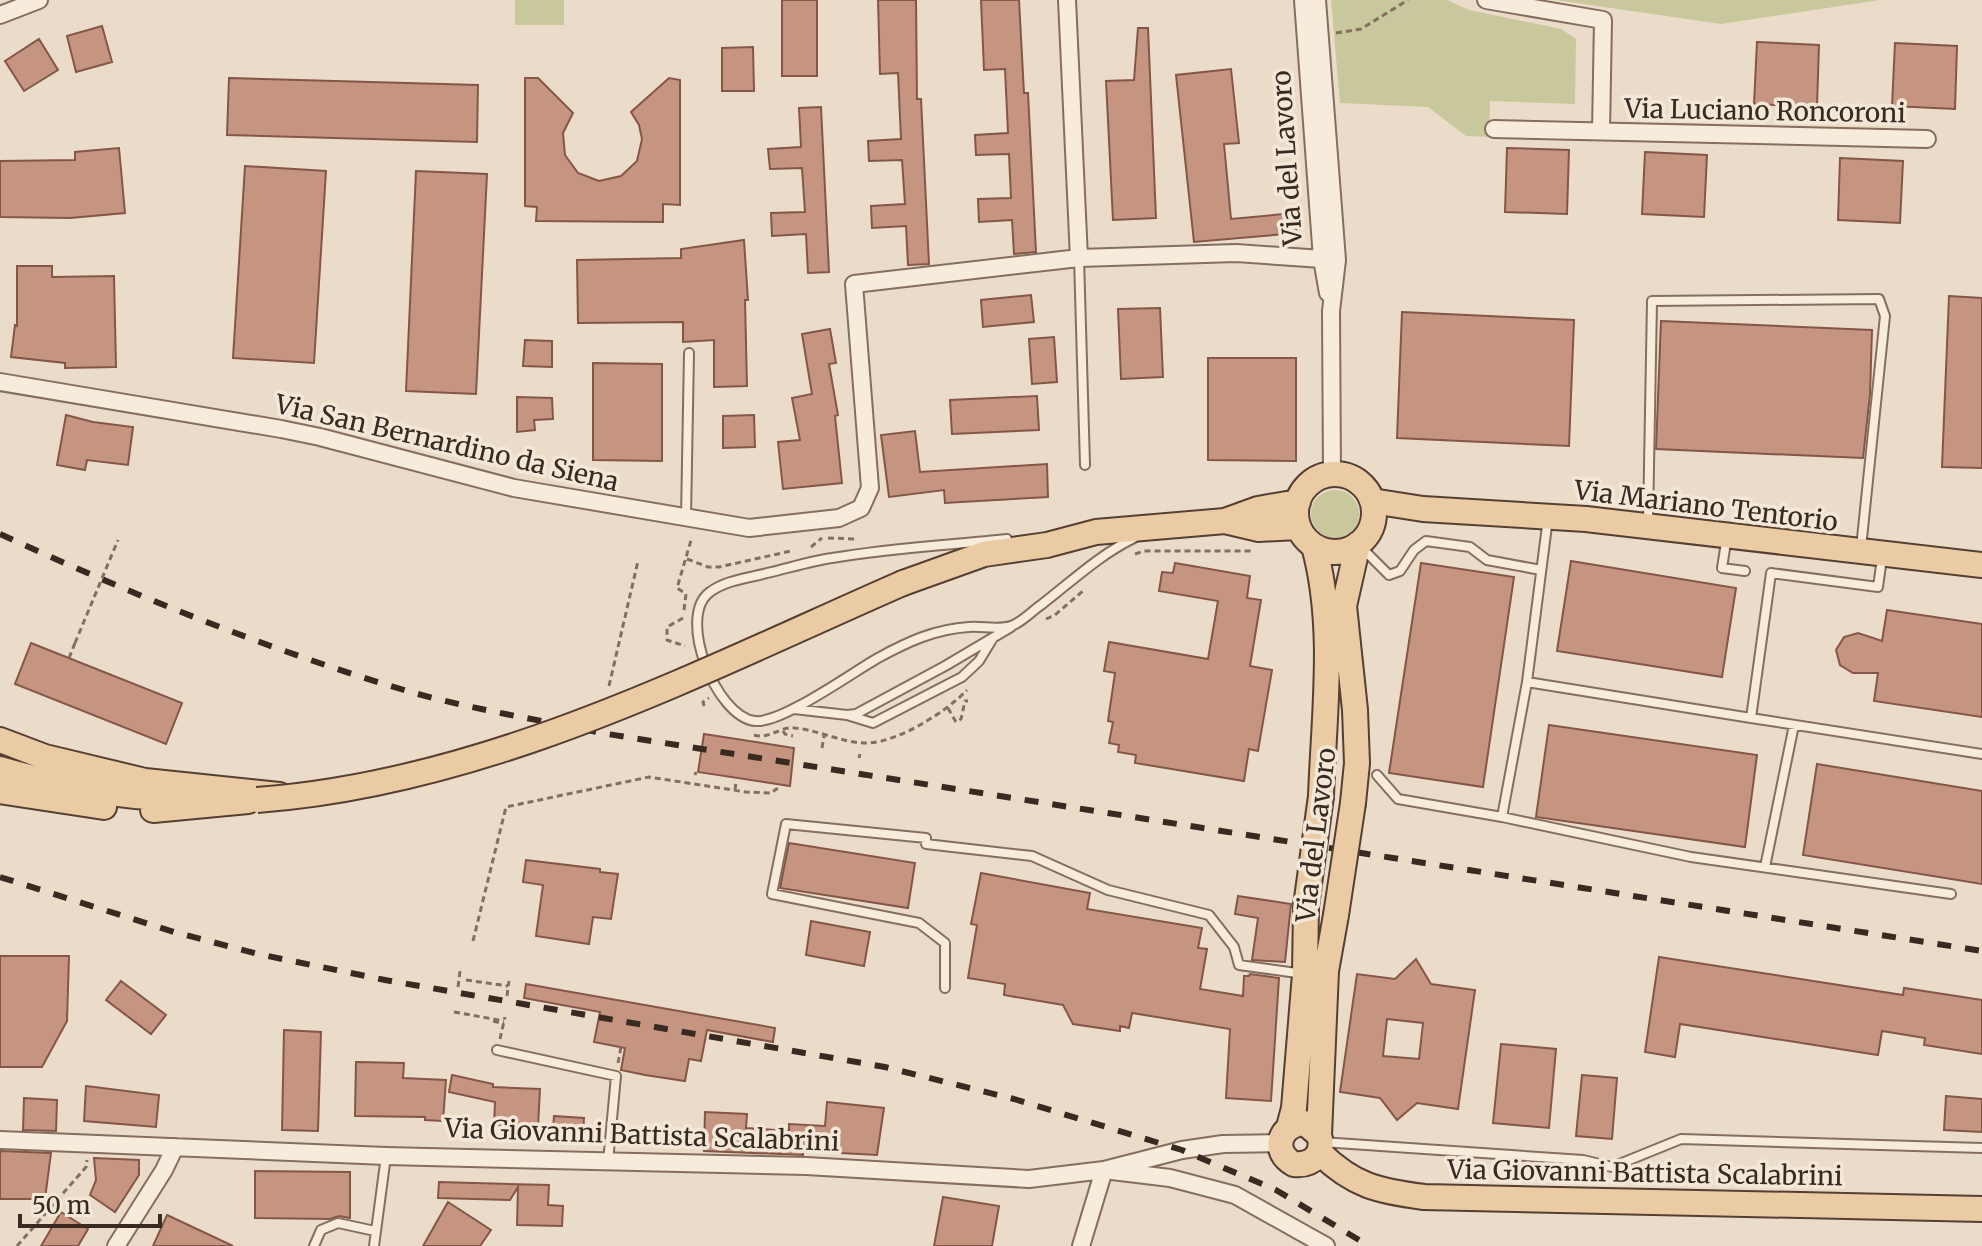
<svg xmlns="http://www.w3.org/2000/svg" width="1982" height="1246" viewBox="0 0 1982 1246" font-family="Merriweather,serif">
<rect width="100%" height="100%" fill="#ebdcc9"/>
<path fill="#c9c89d" d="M515,0H564V25H515Z
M1331,0H1447L1469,10L1561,29L1576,39L1575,104L1490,101L1489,137L1466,136L1428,107L1340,103Z
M1556,0H1880L1721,24Z
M1311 514a24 24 0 1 1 48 0a24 24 0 1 1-48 0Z"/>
<path fill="#c69582" stroke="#845647" stroke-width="2" fill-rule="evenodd" d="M782,0H817V76H782Z
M878,0H916L917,99H921L929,264L908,265L906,226L872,228L871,206L905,204L902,160L869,161L868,141L901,139L898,73L880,74Z
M981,0H1019L1024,93H1028L1036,252L1014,254L1012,220L979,222L978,199L1011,198L1009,154L976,155L975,135L1008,133L1005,69L984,70Z
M102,26L112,62L76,72L67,36Z
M1138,28H1148L1156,218L1113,220L1106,81L1134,80Z
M39,39L58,70L24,91L5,61Z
M1757,42L1819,45L1817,107L1754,104Z
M1895,43L1957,46L1955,109L1892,106Z
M753,47L754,91H722V48Z
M1231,69L1239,143L1224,144L1231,219L1295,213L1297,233L1194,242L1176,75Z
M229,78L478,85L477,142L227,135Z
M525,78H538L573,113L563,133L565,155L578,173L599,181L621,176L637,161L642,139L639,125L631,112L669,78L680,80V205L663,204V222L536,221L537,207L525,206Z
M821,107L829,272L808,273L806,234L772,236L771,213L805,212L802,168L770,169L768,149L801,147L799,108Z
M119,148L125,213L70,218L0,217V161L75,160V152Z
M1507,148L1569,150L1567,214L1505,212Z
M1645,152L1707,155L1704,217L1642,214Z
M1840,158L1903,161L1900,223L1838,220Z
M245,166L326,171L314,363L233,358Z
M416,171L487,174L476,394L406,391Z
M744,240L748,300H745L747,386L714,387V340L683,342V322L578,323L577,260L681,258V249Z
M17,266H52V277L114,276L116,367L65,368V363L11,357L15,325L17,326Z
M1031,295L1034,322L983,327L981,300Z
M1949,296L1982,298V468L1942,467Z
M1160,308L1163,377L1121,379L1118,309Z
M1402,312L1574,320L1569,446L1397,438Z
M1661,321L1872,330L1870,394L1863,458L1656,449Z
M830,329L836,363L829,364L838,415L835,416L842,483L783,489L778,442L800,440L792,398L812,394L802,334Z
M1054,337L1057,382L1032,384L1029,339Z
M525,340L552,341V367L523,366Z
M1208,358H1296V461L1208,460Z
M593,363L662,364V461L593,460Z
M1037,396L1039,430L952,434L950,400Z
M517,397L552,398L553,419L534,420L535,430L517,432Z
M66,415L93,422L133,427L128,465L87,460L85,470L57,465Z
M754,415L755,447L723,448V416Z
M915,431L920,472L1047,464L1048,497L945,503L944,490L889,497L881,435Z
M1571,561L1736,588L1722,677L1557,651Z
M1175,563L1250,576L1247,598L1261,600L1250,666L1272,670L1258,751L1249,749L1244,781L1135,763L1136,755L1118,752L1119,745L1109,743L1113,722L1108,721L1115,673L1104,671L1109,642L1208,659L1218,601L1159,591L1162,572L1173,573Z
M1421,563L1514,577L1483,787L1389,773Z
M1887,610L1982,624V717L1874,701L1878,673H1853L1840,665L1836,650L1844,637L1858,633L1882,641Z
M31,643L182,703L166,744L15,684Z
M1549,725L1757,755L1745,847L1536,817Z
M704,734L794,748L790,786L698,772Z
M1817,764L1982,791V884L1803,855Z
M789,843L915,863L908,908L780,888Z
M526,860L600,869V872L618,874L611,919L593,917L589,944L536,936L543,885L523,882Z
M981,873L1090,893L1087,909L1202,928L1198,948L1207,949L1200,989L1243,996L1244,976H1249L1250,974L1279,978L1271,1101L1226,1098L1230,1029L1132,1013L1129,1028L1120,1026V1031L1073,1024L1063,1005L1004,995L1005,984L968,978L977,925L971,924Z
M1238,896L1291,904L1285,962L1252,960L1258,918L1235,914Z
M811,921L870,932L864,966L806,955Z
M0,956H69L67,1021L42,1067H0Z
M1659,957L1903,995L1904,988L1982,1000V1054L1924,1045L1925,1038L1882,1031L1878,1055L1680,1024L1675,1057L1645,1052Z
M1416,959L1431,984L1475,990L1458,1109L1417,1103L1397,1120L1380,1098L1340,1092L1357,974L1395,979ZM1387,1019L1423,1023L1419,1059L1383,1056Z
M121,981L166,1015L151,1034L106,1000Z
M526,984L775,1028L773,1042L707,1030L701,1061L689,1059L685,1081L645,1075L621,1070L625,1048L594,1042L600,1012L524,998Z
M284,1030L321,1032L318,1131L282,1130Z
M1501,1044L1556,1049L1549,1128L1493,1123Z
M356,1062L404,1063L403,1078L446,1080L443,1121L425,1120V1117L355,1116Z
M452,1075L493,1084V1087L540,1089L538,1127L494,1125L495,1102L449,1092Z
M1582,1075L1617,1078L1612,1139L1576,1136Z
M86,1086L159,1095L156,1127L84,1121Z
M1946,1096L1982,1099V1132L1944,1130Z
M24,1098L57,1100L56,1131L23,1130Z
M827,1102L884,1108L877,1155L803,1151V1155L704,1151L705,1112L747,1114L746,1128L789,1131V1124L825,1126Z
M554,1116L584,1118L582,1144L552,1141Z
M0,1151L51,1153L45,1199H0Z
M94,1158L139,1160V1175L115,1212L90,1195L96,1180Z
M255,1171L350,1172V1218L339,1216L330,1219L255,1218Z
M439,1182L549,1185L548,1205L563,1206L562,1226L517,1225L518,1187L510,1200L438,1198Z
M943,1197L999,1206L992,1246H934Z
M448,1202L491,1230L480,1246H423Z
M61,1212L88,1229L78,1246H41Z
M167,1215L233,1246H153Z"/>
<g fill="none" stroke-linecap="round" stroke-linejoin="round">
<defs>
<path id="service" d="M1079,258L1085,465
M686,518L689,353
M1548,518L1527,682L1751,718
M1648,522L1652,301L1879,299L1885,316L1861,548
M1727,536L1722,568L1745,571
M1007,539C949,545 890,548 832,558C811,561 789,568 767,573C749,578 726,580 710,592C676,616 716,717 755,721C781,724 853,672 878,658C907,642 935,629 969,627C982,626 999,630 1011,626C1021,623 1032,611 1041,605C1071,582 1099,555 1134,538
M1362,548L1389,575L1400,571L1414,550L1426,541L1470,547L1487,560L1541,570
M1882,558L1878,587L1771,573L1751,718L1982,754
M794,709L847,715L873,723L962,677L979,661L993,638
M847,715L856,714L945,666L1011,627
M1377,775L1398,799L1502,817L1691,857L1951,894
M1502,817L1527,682
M1765,867L1794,725
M945,988V943L919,923L772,894L786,824L926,838V844L1032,856L1108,890L1209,915L1234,947L1239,965L1304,974
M497,1050L616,1076L608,1162
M1322,1142L1583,1160L1612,1167L1681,1139L1982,1148
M314,1246L321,1230L338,1223L375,1231
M374,1246L386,1156"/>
<path id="minor" d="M1067,0L1079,258
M1303,0L1322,259L1328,293
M1317,0L1337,260L1331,311L1332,474
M1486,0L1603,20L1601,131
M0,15L39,0
M1494,129L1927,139
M0,382L281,429L320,437L514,488L749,528L839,518L861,508L870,488L854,284L1079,258L1236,253L1322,259
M0,1140L386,1156L806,1166L1029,1179L1104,1170L1182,1150L1223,1144L1280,1143
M1112,1171L1170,1178L1235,1195L1326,1246
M116,1246L164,1170L175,1147
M1081,1246L1104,1170"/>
<path id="primary" d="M1296 513a39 39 0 1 1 78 0a39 39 0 1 1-78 0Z
M1372,501L1423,509L1586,519L1982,565
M1225,521L1259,529L1298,527
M1314,546C1336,626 1324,713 1321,796
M903,583L984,554L1047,545L1096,532L1225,521L1258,509L1298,502
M0,740L45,757L145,781L279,795
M0,769C55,785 113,797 171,798
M0,791L104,807
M1353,803L1357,763L1355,710L1344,606L1358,544
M153,810L248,801
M1289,1127L1294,1108L1305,974L1306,906
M1319,1135L1305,1123C1279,1124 1271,1152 1294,1164C1313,1166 1325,1153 1319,1135L1326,971L1336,915
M1320,1153C1354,1186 1378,1191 1424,1197L1982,1209"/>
</defs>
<use href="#service" stroke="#866e5f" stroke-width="12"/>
<use href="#minor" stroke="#866e5f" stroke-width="20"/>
<use href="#primary" stroke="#553e32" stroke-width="28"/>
<path stroke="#866e5f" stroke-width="3" stroke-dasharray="6 4" stroke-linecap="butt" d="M1336,33L1361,29L1408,0
M828,538L856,539
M811,547L822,538
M1135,554L1144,551H1251
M687,559L708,567H719L791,551
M684,610L686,594L677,588L692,537
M683,618L667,627V640L685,646
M1046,619L1055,615L1084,590
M69,658L75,643
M609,686L638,561
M704,706L703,702L709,698
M948,708L956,722L961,719L965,701H968
M783,731L785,734L793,736
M754,735C769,740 780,726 795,728C819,730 844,744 869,743C900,741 946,712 967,690
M822,748L824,736
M859,758L860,754
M695,775L696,772
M735,790L736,782
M473,941L506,807L649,777L746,792L772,793L776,789L782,790
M466,980L508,986
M458,987L460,971
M507,996L509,981
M454,1012L504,1021
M493,1021L504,1024
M500,1039L505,1017
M618,1063L621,1047
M17,1246L86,1167L87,1160"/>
<use href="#service" stroke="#f7ebdc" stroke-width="8"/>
<use href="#minor" stroke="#f7ebdc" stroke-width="16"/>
<use href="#primary" stroke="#ebcba4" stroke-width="24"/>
<path stroke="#382921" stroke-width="6" stroke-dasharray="14 14" stroke-linecap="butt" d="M0,534C131,594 266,649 404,690C468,709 537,719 601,733L1982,951
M0,877L174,932L258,954L385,980L885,1067L1014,1099L1182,1150L1276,1190L1369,1246"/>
<defs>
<path id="primary-bridge" d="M257,800C487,783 695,674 903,583
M1306,906L1321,796
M1336,915L1353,803"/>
</defs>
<use href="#primary-bridge" stroke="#553e32" stroke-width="28" stroke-linecap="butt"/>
<path stroke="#866e5f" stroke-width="3" stroke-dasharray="6 4" stroke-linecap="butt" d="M75,643L118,540"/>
<use href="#primary-bridge" stroke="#ebcba4" stroke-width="24"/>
</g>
<g text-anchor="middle" stroke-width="7" stroke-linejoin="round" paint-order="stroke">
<g font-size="26" fill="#382921" stroke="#f3e8d8">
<text transform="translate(1765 111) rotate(1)" y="9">Via Luciano Roncoroni</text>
<text transform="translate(1287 158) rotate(-94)" y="9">Via del Lavoro</text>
<text transform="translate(447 443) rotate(13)" y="9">Via San Bernardino da Siena</text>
<text transform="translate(1706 506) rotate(7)" y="9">Via Mariano Tentorio</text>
<text transform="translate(1316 835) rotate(-83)" y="9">Via del Lavoro</text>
<text transform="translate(642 1135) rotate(2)" y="9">Via Giovanni Battista Scalabrini</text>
<text transform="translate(1645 1173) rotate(1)" y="9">Via Giovanni Battista Scalabrini</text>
</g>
</g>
<path d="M20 1214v12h140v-12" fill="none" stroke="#382921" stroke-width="4"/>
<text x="32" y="1214" font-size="24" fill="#382921" stroke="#f3e8d8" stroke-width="6" paint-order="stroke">50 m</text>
</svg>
